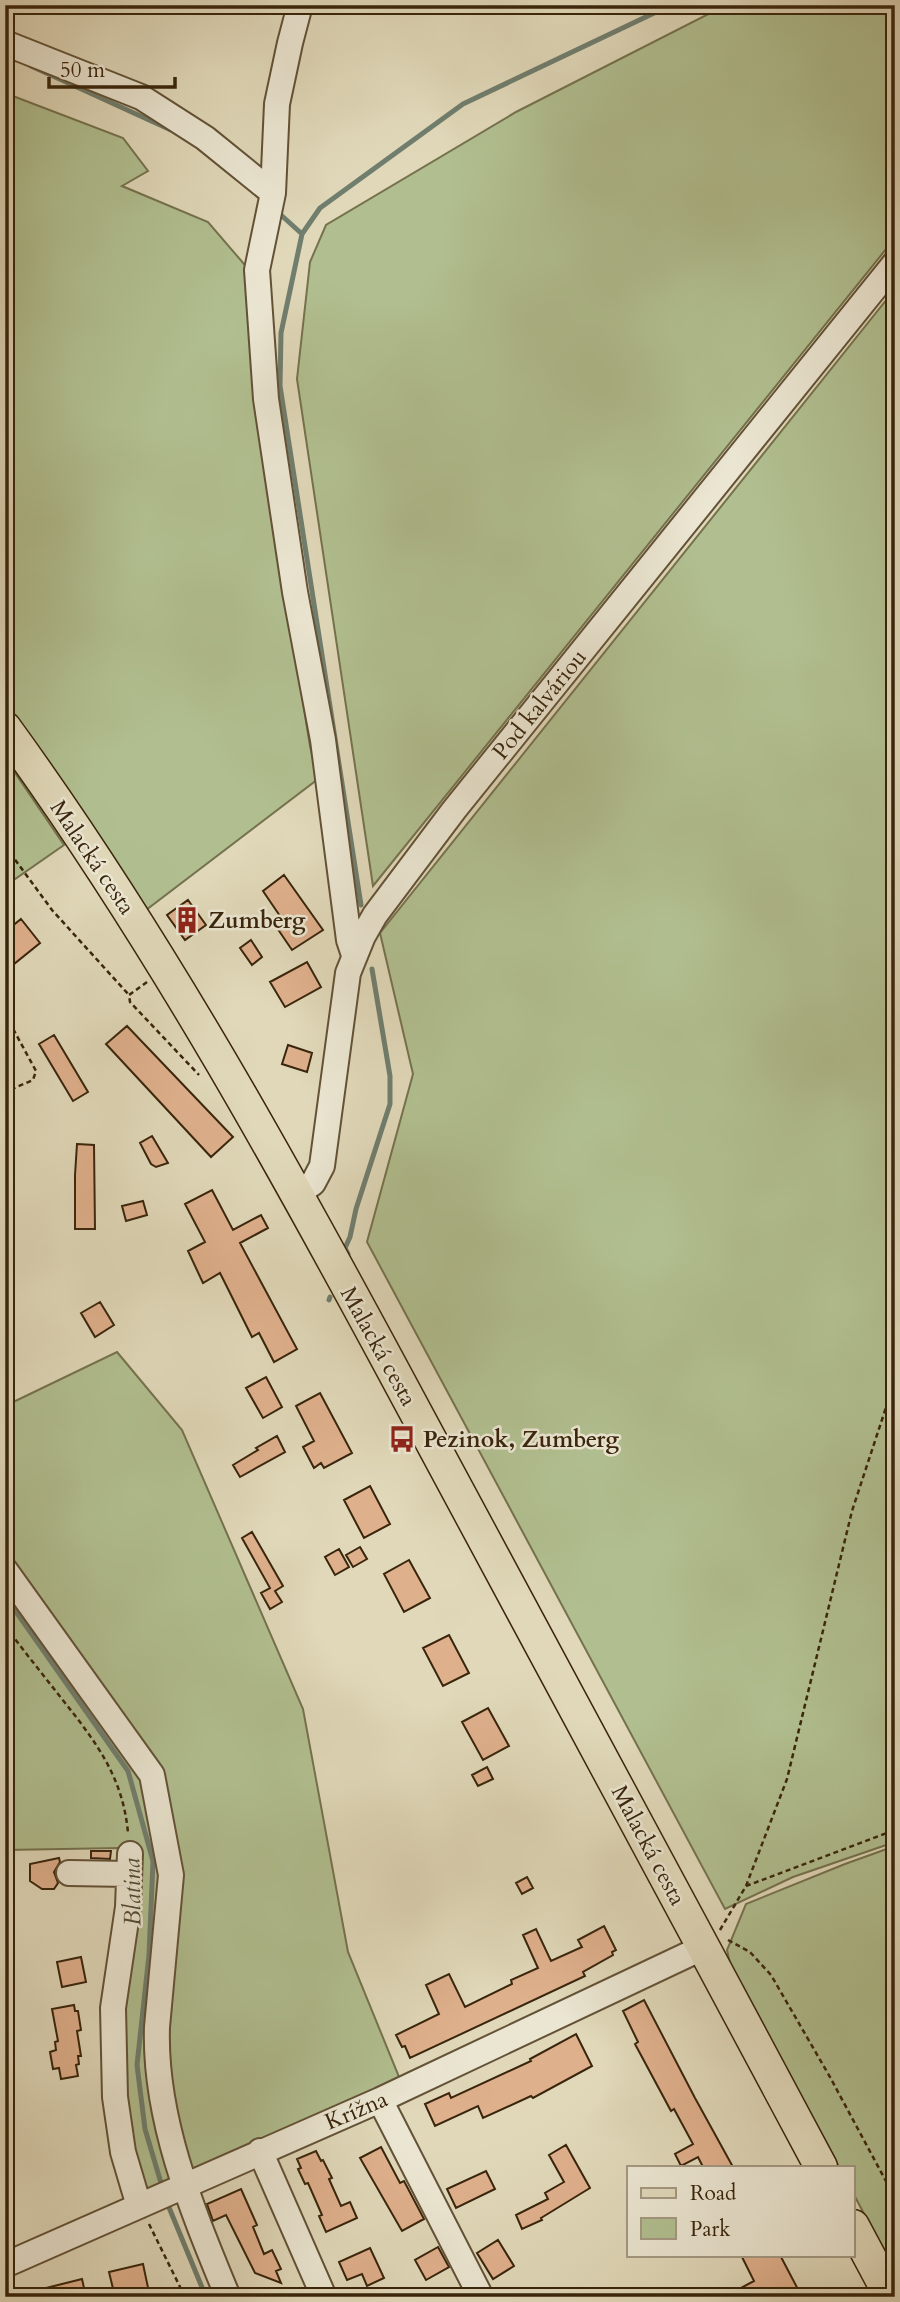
<svg xmlns="http://www.w3.org/2000/svg" width="900" height="2302" viewBox="0 0 900 2302" font-family="Cardo,serif">
<rect width="100%" height="100%" fill="#e0d8b9"/>
<filter id="stains"><feTurbulence type="fractalNoise" baseFrequency=".00286" numOctaves="4"/><feColorMatrix values="0 0 0 0 .2 0 0 0 0 .09 0 0 0 0 .02 0 0 0 .5 -.17"/></filter>
<radialGradient id="worn" r=".72"><stop offset=".6" stop-color="#630" stop-opacity="0"/><stop offset="1" stop-color="#630" stop-opacity=".3"/></radialGradient>
<path fill="#b1bf90" stroke="#75724e" stroke-width="2" d="M726,5H895V238L373,886L297,379L310,262L326,225L516,112Z
M5,93L123,138L148,171L122,186L208,222L250,271L282,571L310,746L318,779L146,910L5,705Z
M895,289V1842L793,1877L725,1909L367,1242L413,1074L380,933Z
M5,758L64,845L5,886Z
M117,1352L182,1430L303,1709L348,1952L406,2094L139,2205L123,2152L120,1848L5,1850V1406Z
M895,1846V2272L853,2193V2167H839L730,1963L727,1950L746,1904L845,1864Z"/>
<g fill="none" stroke-linecap="round" stroke-linejoin="round">
<path stroke="#707e6e" stroke-width="5" d="M31,66L171,130
M281,215L302,234
M361,905L280,386L281,333L302,234L320,208L463,104L671,5
M348,1254L345,1248L350,1237L356,1209L390,1104V1076L372,969
M329,1300L330,1297
M5,1596L128,1771L153,1861L149,1955L137,2065L145,2129L161,2183
M168,2205L206,2297"/>
</g>
<path fill="#dfb08c" stroke="#39250c" stroke-width="2" d="M284,875L323,930L292,950L275,925L282,919L263,891Z
M188,900L206,925L185,940L167,915Z
M21,919L40,943L14,964L5,953V932Z
M251,940L262,957L252,965L240,948Z
M307,962L321,987L285,1007L270,982Z
M127,1026L233,1137L211,1157L106,1044Z
M54,1035L88,1092L73,1101L39,1044Z
M288,1045L312,1053L307,1072L282,1064Z
M152,1136L168,1163L156,1167L151,1164L140,1143Z
M77,1144L94,1145L95,1229H75V1175Z
M212,1190L233,1230L261,1215L268,1228L240,1243L297,1349L274,1362L259,1333L252,1337L220,1273L203,1283L188,1251L205,1242L185,1204Z
M143,1201L147,1215L126,1221L122,1206Z
M100,1302L114,1325L95,1337L81,1313Z
M266,1377L282,1407L263,1418L246,1388Z
M320,1393L352,1453L324,1468L321,1463L314,1468L303,1447L314,1441L296,1406Z
M277,1436L285,1452L240,1477L233,1465L258,1450L256,1448Z
M370,1486L390,1524L364,1538L344,1500Z
M252,1532L283,1586L275,1591L282,1602L270,1609L261,1593L270,1588L242,1538Z
M360,1547L367,1559L353,1567L346,1555Z
M339,1549L349,1567L335,1575L325,1557Z
M409,1560L430,1598L404,1612L384,1574Z
M449,1635L469,1673L443,1686L423,1648Z
M488,1708L509,1746L483,1760L462,1722Z
M487,1767L493,1779L478,1786L472,1775Z
M91,1851H111L110,1859L91,1858Z
M59,1858L60,1862L54,1872L58,1883L54,1889H42L30,1881V1864Z
M527,1877L533,1888L522,1894L516,1883Z
M604,1926L616,1950L612,1952L613,1955L583,1972L585,1976L410,2058L405,2046L402,2047L396,2035L439,2014L426,1985L449,1974L465,2007L512,1984L511,1980L538,1968L523,1935L536,1929L551,1961L582,1947L578,1940Z
M81,1957L86,1982L62,1987L57,1962Z
M644,2000L695,2098L733,2167H703L698,2157L681,2166L675,2154L693,2144L674,2109L671,2111L635,2044L638,2042L623,2011Z
M74,2005L75,2011H78L81,2030L77,2031L81,2056H78L79,2064L76,2065L78,2076L61,2079L59,2068L53,2069L50,2052L56,2050L55,2042L58,2041L52,2009Z
M576,2034L592,2066L533,2098L531,2096L483,2118L478,2106L435,2126L425,2104L449,2093L451,2098L531,2061L530,2059Z
M566,2145L590,2188L541,2218L542,2220L522,2229L516,2215L548,2199L545,2193L564,2182L549,2155Z
M381,2147L400,2183L404,2181L424,2219L402,2231L360,2158Z
M316,2151L321,2161L323,2160L332,2178L329,2179L341,2206L350,2202L357,2218L326,2232L319,2216L322,2215L308,2183L305,2184L298,2169L301,2168L297,2159Z
M486,2171L495,2189L456,2208L447,2189Z
M241,2189L257,2225L253,2227L264,2254L272,2250L281,2269L276,2271L281,2283L255,2273L226,2215L213,2221L207,2204Z
M498,2240L514,2266L493,2279L477,2253Z
M438,2247L449,2267L426,2280L415,2260Z
M370,2248L384,2278L367,2286L362,2274L347,2280L339,2262Z
M741,2255H780L802,2297H724L754,2281Z
M143,2264L150,2297H115L109,2272Z
M82,2279L86,2297H30V2292Z"/>
<g fill="none" stroke-linecap="round" stroke-linejoin="round">
<defs>
<path id="minor" d="M300,5L290,43L277,104L273,193L257,270L266,399L295,592L323,740L349,940L354,955
M5,43L141,97L205,138L273,193
M296,1195L313,1183L322,1166L348,973L363,936L375,915L454,810L895,263
M5,1570L152,1775L171,1875L157,2027C154,2120 193,2212 228,2297
M130,1854L128,1907L113,2008L115,2097L123,2152L139,2206
M69,1873L129,1874
M380,2100L481,2297
M260,2151L324,2297
M5,2265L380,2100L704,1947"/>
<path id="major" d="M5,728C162,944 290,1178 416,1413C550,1664 687,1915 821,2167
M853,2226L891,2297"/>
</defs>
<use href="#minor" stroke="#635237" stroke-width="28"/>
<use href="#major" stroke="#39250c" stroke-width="35"/>
<path stroke="#39250c" stroke-width="2.5" stroke-dasharray="5 3.5" stroke-linecap="butt" d="M5,846L52,910L129,995
M147,982L129,995L130,1002L199,1075
M5,1014L36,1071L33,1080L5,1092
M5,1626C24,1651 43,1675 62,1699C96,1742 123,1777 128,1833
M746,1886L787,1779L852,1511L895,1380
M720,1930L746,1886L895,1830
M728,1940L750,1952L771,1975L830,2077L895,2198
M149,2224L185,2297"/>
<use href="#minor" stroke="#ebe6d2" stroke-width="24"/>
<use href="#major" stroke="#e0d8b9" stroke-width="32"/>
</g>
<defs>
<symbol id="building-bare" viewBox="-9 -9 18 18"><path d="M-4-6H4V6H1V3H-1V6H-4ZM-2.5-4.3h1.7v1.8h-1.7ZM.8-4.3h1.7v1.8H.8ZM-2.5-1h1.7V.8h-1.7ZM.8-1h1.7V.8H.8Z" fill="#8f2418" stroke="#ebe6d2" stroke-width="2.5" paint-order="stroke"/></symbol>
<symbol id="bus-bare" viewBox="-9 -9 18 18"><path d="M-5-6H5V4H4V6H2V4H-2V6H-4V4H-5ZM-3.5-4V0h7V-4ZM-3.5 1.2v1.5H-2V1.2ZM2 1.2v1.5H3.5V1.2Z" fill="#8f2418" stroke="#ebe6d2" stroke-width="2.5" paint-order="stroke"/></symbol>
</defs>
<g fill-rule="evenodd">
<use href="#building-bare" x="168" y="901" width="38" height="38"/>
<use href="#bus-bare" x="383" y="1420" width="38" height="38"/>
</g>
<g text-anchor="middle" stroke-width="5" stroke-linejoin="round" paint-order="stroke">
<g font-size="23" fill="#39250c" stroke="#ebe6d2">
<text transform="translate(539 704) rotate(-51)" y="8">Pod kalváriou</text>
<text transform="translate(93 857) rotate(56)" y="8">Malacká cesta</text>
<text transform="translate(379 1346) rotate(61)" y="8">Malacká cesta</text>
<text transform="translate(649 1845) rotate(62)" y="8">Malacká cesta</text>
<text transform="translate(356 2110) rotate(-23)" y="8">Krížna</text>
</g>
<g font-size="23" font-weight="bold" fill="#39250c" stroke="#ebe6d2" text-anchor="start">
<text x="208" y="928">Zumberg</text>
<text x="423" y="1447">Pezinok, Zumberg</text>
</g>
<g font-size="24" font-style="italic" fill="#504a35" stroke="#ebe6d2">
<text transform="translate(132 1892) rotate(-91)" y="8">Blatina</text>
</g>
</g>
<rect width="900" height="2302" fill="none" stroke="#e0d8b9" stroke-width="28"/>
<rect x="7" y="7" width="886" height="2288" fill="none" stroke="#39250c" stroke-width="3.5"/>
<rect x="14" y="14" width="872" height="2274" fill="none" stroke="#39250c" stroke-width="2"/>
<rect x="627" y="2166" width="228" height="91" fill="#ebe6d2" stroke="#a49983" stroke-width="2"/>
<rect x="641" y="2188" width="35" height="10" fill="#e0d8b9" stroke="#a49983" stroke-width="2"/>
<text x="690" y="2200" font-size="21" fill="#39250c">Road</text>
<rect x="641" y="2218" width="35" height="21" fill="#b1bf90" stroke="#a49983" stroke-width="2"/>
<text x="690" y="2236" font-size="21" fill="#39250c">Park</text>
<path d="M49 77v10h126v-10" fill="none" stroke="#39250c" stroke-width="3.5"/>
<text x="60" y="77" font-size="21" fill="#39250c" stroke="#ebe6d2" stroke-width="5" paint-order="stroke">50 m</text>
<rect width="100%" height="100%" filter="url(#stains)"/>
<rect width="100%" height="100%" fill="url(#worn)"/>
</svg>
